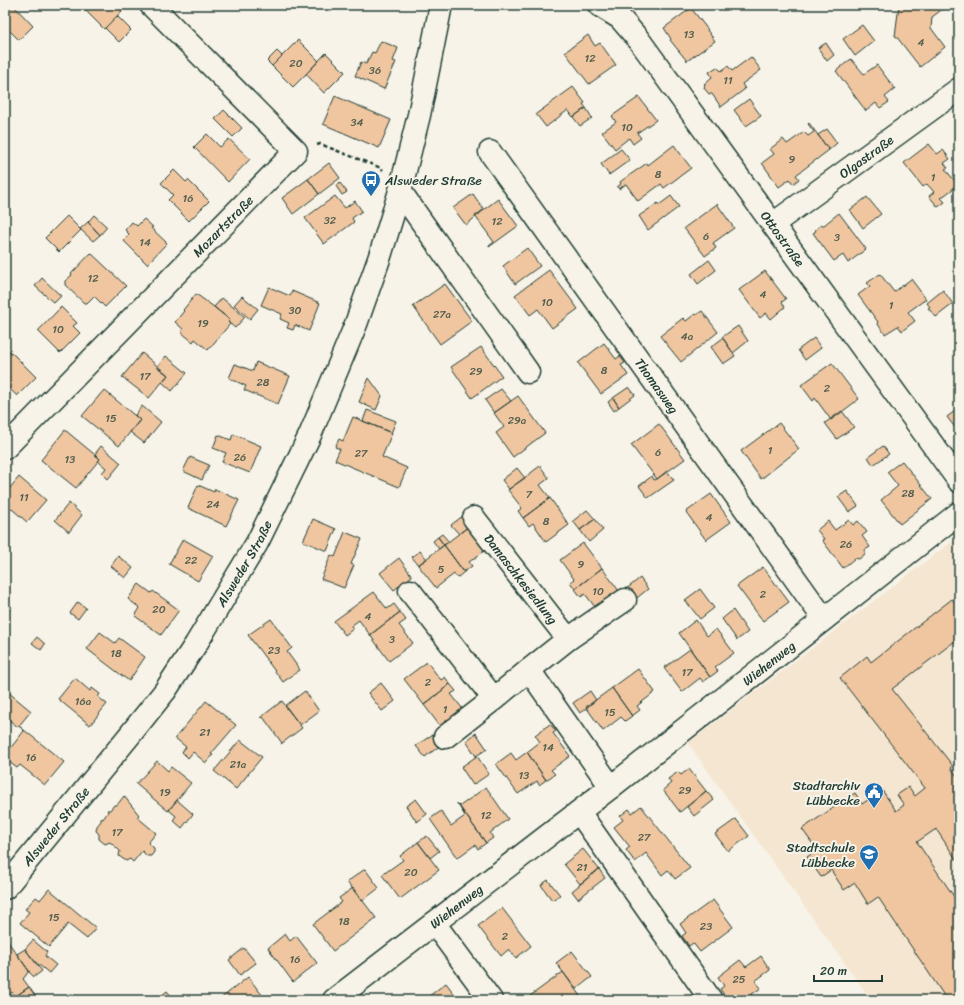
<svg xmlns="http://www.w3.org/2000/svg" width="964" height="1005" viewBox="0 0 964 1005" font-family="Sriracha,sans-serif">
<rect width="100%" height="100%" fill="#f7f3e8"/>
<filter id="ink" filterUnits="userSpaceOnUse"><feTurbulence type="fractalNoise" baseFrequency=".025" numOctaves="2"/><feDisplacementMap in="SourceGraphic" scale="8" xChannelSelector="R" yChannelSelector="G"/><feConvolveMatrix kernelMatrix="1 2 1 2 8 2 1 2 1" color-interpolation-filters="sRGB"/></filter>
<g filter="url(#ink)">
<path fill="#f5e6d2" d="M959,536V1000H871L688,743Z"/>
<path fill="#f0c6a0" stroke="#1f3d34" d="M5,5H13L33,26L19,40L5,26Z
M80,5H116L122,11L104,29Z
M899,5H948L932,17L931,28L945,47L920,67L896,36H895Z
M691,8L708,30H707L715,41L687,61L670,40L671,39L664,28Z
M117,16L131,30L119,42L105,28Z
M862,25L874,41L855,56L843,39Z
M588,35L595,46L600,43L616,65L589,84L565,52Z
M298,40L319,61L293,87L272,66Z
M381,41L398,48L393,61L396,62L384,89L355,76L361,62L366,64L372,52L375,53Z
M826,43L834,55L827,61L818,48Z
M277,51L282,56L272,66L267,61Z
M326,53L345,72L324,93L306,74Z
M751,57L761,70L742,84L745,89L721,107L712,94H709L704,88L705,85L704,84L712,77L709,72L717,67L721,71L728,66L732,71Z
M851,59L864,74L877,65L895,89L885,97L889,102L880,108L876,103L866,111L836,71Z
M573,87L585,103L583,104L586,108L573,117L568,110L546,127L536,114Z
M335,96L391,120L379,148L323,124Z
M639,97L656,120L637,133L641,138L633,144L629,138L615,149L602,132L616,122L612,116Z
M749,99L761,116L746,126L734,110Z
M586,108L592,118L580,126L573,117Z
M224,110L242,128L233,137L215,119Z
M809,123L829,150L796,175L799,179L793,184L790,179L779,187L762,163L774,154L770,149L783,139L787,144L804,132L808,136L814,132L808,124Z
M827,129L837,143L829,150L818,135Z
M207,134L220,147L229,139L250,159L228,182L194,147Z
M929,144L937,154L943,150L950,159L944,163L948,168L945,169L958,185L941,198L945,202L938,207L929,196L934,192L927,184L923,187L904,163Z
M674,145L691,168L664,188L661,184L638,201L626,184L619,189L617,187L621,184L620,182L624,179L647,163L648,165Z
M621,149L630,160L609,175L601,164Z
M329,163L340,178L319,194L308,179Z
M174,170L186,182L188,180L209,201L189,221L168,200L173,195L161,183Z
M308,179L319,194L293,214L282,198Z
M340,183L347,192L342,195L336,186Z
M473,194L484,210L466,225L453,208Z
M335,196L345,208L355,201L362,211L352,218L354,222L324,244L305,218Z
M671,196L679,207L648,230L639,216L658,203L659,205Z
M867,197L881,214L863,228L850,210Z
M498,199L518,226L489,247V246L494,242L475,216Z
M717,204L734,228L713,243L716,248L705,256L684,228Z
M839,213L866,249L848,263L843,255L834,261L813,233L815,232L816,229L821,225H824Z
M94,215L107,227L100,235L88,222Z
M67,216L81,230L59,252L45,238Z
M144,219L153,227L151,228L167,243L147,264L123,240L129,234L125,230L132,222L137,226Z
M88,222L100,235L93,241L80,229Z
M527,248L540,266L515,284L503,266Z
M91,253L126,286L105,307L94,296L87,303H84L65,285V281L72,275L71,274Z
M709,260L716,270L698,284L691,274Z
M549,270L578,309L552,328L538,309L530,315L515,295Z
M765,271L786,299L782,302L785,307L771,319L766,313L760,318L739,290Z
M880,274L894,292L911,279L926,299L908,312L915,321L902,331L898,326L885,334L877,323L878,322L858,295L870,286L867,283Z
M42,278L61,296L54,303L35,286Z
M445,284L472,321L440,344L413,306Z
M269,287L290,296L292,291L320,303L309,331L295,325L293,330L287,328L289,323L280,319L282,314L261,305Z
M943,290L953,304L936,317L928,308L930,307L927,303Z
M196,294L214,307L230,320L228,322L230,324L208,350L195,339L193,342L181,332L183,329L175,322L184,311L183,310Z
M242,296L258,309L250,319L234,305Z
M222,298L245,317L235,328L228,322L230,320L214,307Z
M61,307L77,323L73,326L80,333L60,353L38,331Z
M702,311L718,332L681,362L660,336L683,318L686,321L695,314L696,315Z
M738,326L748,341L733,353L722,337Z
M723,338L735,356L723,364L711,347Z
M814,338L821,348L805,360L798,350Z
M604,343L616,359L620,356L625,363L621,365L628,375L601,394L578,363Z
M481,347L502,376L472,398L451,367Z
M10,351L36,377L17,396L8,387L5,390V355Z
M142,353L168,375L149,398L122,377Z
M166,356L187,373L172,391L162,382L168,375L157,367Z
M256,362L290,376L278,404L244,390L246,386L229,378L235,364L253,371Z
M832,363L859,399L831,420L815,398L813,401L801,385Z
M369,378L382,396L376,410L359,402Z
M629,387L635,395L619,407L613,398Z
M501,389L511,401L494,413L485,400Z
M104,390L140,420L119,446L82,416Z
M518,396L545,433L513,457L496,433L504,427L494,413Z
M613,398L619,407L614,411L608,402Z
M142,406L161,422L144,443L130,432L140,420L135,415Z
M959,408V433L947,417Z
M367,410L396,421L391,433L363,421Z
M842,411L854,427L837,439L825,423Z
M353,417L392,433L382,457L407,468L399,487L335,460L340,449L335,447L339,439L343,441Z
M779,423L799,449L761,479L741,451Z
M659,424L685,459L657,479L631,445Z
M65,430L100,459L76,488L41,460Z
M233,434L261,446L250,473L222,462L226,453L213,448L218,435L231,440Z
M101,446L121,463L108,479L102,473L106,468L98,461L100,459L95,454Z
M883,446L889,454L873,465L868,457Z
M190,457L209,465L202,480L183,471Z
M902,461L932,499L900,524L881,500L898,486L887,472Z
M540,466L549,478L540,485L550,498L523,518L518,511L522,508L508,490Z
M517,468L525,478L509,489L502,480Z
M667,471L674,480L648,498L639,486L652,476L654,480L657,479Z
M19,477L46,500L27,522L5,503V494Z
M198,485L214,492L215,489L239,500L226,526L188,508Z
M847,491L858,506L849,512L838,497Z
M711,494L731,522L706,540L686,512Z
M550,498L569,525L546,542L533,523L529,526L523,518Z
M69,503L82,515L69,532L55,520Z
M587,510L595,519L580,530L573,521Z
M464,515L469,526L459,534L451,525Z
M313,519L336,529L327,551L303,541Z
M595,519L603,530L589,542L580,530Z
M849,520L853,525L858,521L867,532L862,536L870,547L865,550V554L859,559L855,558L843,568L822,540L824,539L817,530L828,521L835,530Z
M469,526L487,549L469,562L472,566L464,572L444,545Z
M345,532L362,539L351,564L354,565L344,588L321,579L331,555L335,557Z
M442,534L449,542L444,545L438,537Z
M438,537L444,545L439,549L433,541Z
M183,539L213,556L198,581L169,564Z
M583,543L602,568L575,589L570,582L574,579L560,560Z
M444,545L464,572L457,578L454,574L436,588L418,565Z
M420,551L427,559L418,565L412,557Z
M118,556L133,568L125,578L111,566Z
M399,558L412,576L394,590L380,573Z
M763,567L789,602L763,621L737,586Z
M602,568L622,595L599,612L585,594L581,597L575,589Z
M640,578L648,589L633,601L625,590Z
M139,584L151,593L153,591L179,610L161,635L135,616L140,608L128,599Z
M700,589L714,608L700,619L685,600Z
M374,592L387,609L394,604L400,612L370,635L359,620L351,626L353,629L345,635L334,621Z
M952,599L959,607V638L892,689L953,766L951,768L959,779V857L956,859L936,829L917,842L959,904V995L957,993L947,1000L878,897L868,904L855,883L844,890L831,870L821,877L807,857L817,850L802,829L855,793L862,804L882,790L896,811L904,805L897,795L909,787L915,796L925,788L840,678L867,656L871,662Z
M5,602L12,607L5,616Z
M78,602L86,608L78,619L70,613Z
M733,610L748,632L737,640L722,619Z
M400,612L406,620L399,625L413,643L389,661L370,635Z
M271,619L292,648L287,652L300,670L283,682L248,635Z
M696,620L707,636L716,629L734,653L715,667L718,671L710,677L679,633Z
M100,632L115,643L119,638L145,657L129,681L87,649Z
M37,637L45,644L41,650L32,643Z
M690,649L710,677L703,682L700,678L682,692L664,668Z
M427,662L441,680L445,677L450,684L424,705L404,679Z
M638,669L655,692L637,706L640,710L632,716L612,688Z
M75,678L90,691L92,688L100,694L98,697L107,704L90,725L58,699Z
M381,683L395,701L382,711L368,693Z
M450,684L456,691L451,694L466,713L443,730L424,705Z
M612,688L632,716L625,721L621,717L603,731L586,707Z
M305,691L319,711L300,725L285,706Z
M590,691L596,700L580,713L573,703Z
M8,692L31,711L18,727L5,717V695Z
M206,701L236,725L211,754L213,755L206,763L193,752L188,758L182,752L186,747L175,738Z
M282,701L302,728L281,744L282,743L263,717L260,718Z
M550,724L556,731L553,733L570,756L551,770L555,774L546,780L527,752L540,742L535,735Z
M19,726L64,762L45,785L20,765L17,768L5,759V755L24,731Z
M476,733L487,749L476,756L466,741Z
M433,734L441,745L425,757L416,746Z
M240,740L262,757L236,789L214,771Z
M527,752L546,780L539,785L537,781L518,794L496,764L511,753L516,760Z
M477,756L489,774L473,785L461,767Z
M157,761L168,771L171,767L191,783L168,811L136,784Z
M689,769L706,791L680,812L663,790L671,783L668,779L678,772L681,775Z
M486,787L508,819L490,833L493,838L486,843L457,803L460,806Z
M706,791L714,800L694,816L687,807Z
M124,796L139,815L137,817L156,833L148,843L154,848V852L151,856H147L142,851L133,862L130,859L126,861L119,856L120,851L110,842L105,844L99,839V834L96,831L97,826L101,821V818L103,819L108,812L107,810H110L114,805H117Z
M416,799L427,814L417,822L406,806Z
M177,800L193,814L182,828L173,820L176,816L169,810Z
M457,803L486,843L478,849L475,845L457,858L430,819L441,811L451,826L465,816Z
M641,806L690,868L675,879L668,870L662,875L646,853L635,862L626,850L630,847L614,827L623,820L620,816L629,809L632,813Z
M736,819L749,836L728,851L715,834Z
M427,836L439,851L430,858L418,842Z
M418,842L439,870L400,899L382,875L403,860L400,856Z
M583,849L599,869L580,884L564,864Z
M365,869L379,888L362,901L347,882Z
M599,869L605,878L578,899L572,891Z
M548,880L560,895L552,900L541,885Z
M353,888L376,918L333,951L313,924L342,902L339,898Z
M49,889L96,928L87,939L68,924L49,947L20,923L29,912L25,909L36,897L40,900Z
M713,900L733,927L700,952L693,943L689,946L682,936L686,933L680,924Z
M502,908L531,946L516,958L509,949L501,956L478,926Z
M285,934L290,941L296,936L317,963L293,982L268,948Z
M6,939L29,971L23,979L29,987L16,996L12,992L7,998L5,997Z
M33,940L47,952L45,956L56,965L49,973L38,964H37L25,949Z
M244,948L256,963L240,975L229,960Z
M25,949L42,971L34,977L29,972V971L17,954Z
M572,951L592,977L576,989L556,963Z
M761,956L770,970L755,981L761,988L743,1000H735L731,996L727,999L720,989L724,986L718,977L740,960L746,967Z
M563,972L580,996L575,1000H532L530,996Z
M248,977L266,1000H219Z
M446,983L459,1000H424Z
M29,987L38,1000H11L16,996Z
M167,991L175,1000H156Z"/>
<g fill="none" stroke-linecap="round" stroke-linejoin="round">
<defs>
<g id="minor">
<path id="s1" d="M599,5L620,18L639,40L959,481"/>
<path id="s2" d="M490,152L824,619"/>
<path d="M400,191L528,372"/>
<path id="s3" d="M773,224L959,89"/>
<path id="s4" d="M5,448L296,151L151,5"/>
<path id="s5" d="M474,518L568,639L529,670L611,787"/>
<path d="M410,591L494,699L529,670"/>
<path d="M568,639L625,600"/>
<path d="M445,737L494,699"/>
<path d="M579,812L711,1000"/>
<path id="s6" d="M5,888L129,736L165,691L196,644L257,543L310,435L356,324L380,256L400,191L419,115L441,5"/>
<path d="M434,923L491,1000"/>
<path id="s7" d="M334,1000L611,787L959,513"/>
</g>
</defs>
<use href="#minor" stroke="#1f3d34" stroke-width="25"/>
<path stroke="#1f3d34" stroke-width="2.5" stroke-dasharray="4 3" stroke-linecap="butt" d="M317,145L320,144L381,168L383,170"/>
<use href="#minor" stroke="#f7f3e8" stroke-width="22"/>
</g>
</g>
<defs>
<symbol id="bus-pin" viewBox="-11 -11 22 30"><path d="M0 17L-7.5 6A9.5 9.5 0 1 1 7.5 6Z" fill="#1f6fb2" stroke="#f7f3e8"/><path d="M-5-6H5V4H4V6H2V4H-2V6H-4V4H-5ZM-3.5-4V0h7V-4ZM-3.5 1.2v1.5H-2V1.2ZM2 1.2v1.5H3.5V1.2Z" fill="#fff"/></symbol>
<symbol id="civic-pin" viewBox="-11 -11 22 30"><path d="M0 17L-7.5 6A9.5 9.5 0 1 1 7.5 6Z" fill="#1f6fb2" stroke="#f7f3e8"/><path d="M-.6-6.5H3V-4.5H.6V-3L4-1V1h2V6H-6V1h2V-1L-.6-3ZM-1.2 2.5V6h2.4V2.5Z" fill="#fff"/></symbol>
<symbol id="school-pin" viewBox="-11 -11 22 30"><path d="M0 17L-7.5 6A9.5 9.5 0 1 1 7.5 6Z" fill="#1f6fb2" stroke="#f7f3e8"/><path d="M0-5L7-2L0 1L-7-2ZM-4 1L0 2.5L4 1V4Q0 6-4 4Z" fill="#fff"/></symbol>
</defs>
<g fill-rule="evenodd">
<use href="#bus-pin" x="360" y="169" width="22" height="30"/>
<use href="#civic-pin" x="863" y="781" width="22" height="30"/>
<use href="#school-pin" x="858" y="843" width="22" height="30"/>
</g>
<g text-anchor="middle" stroke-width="4" stroke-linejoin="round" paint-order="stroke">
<g font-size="11" fill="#535f4f">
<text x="689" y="38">13</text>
<text x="921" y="46">4</text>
<text x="590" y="62">12</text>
<text x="296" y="67">20</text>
<text x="375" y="74">36</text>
<text x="728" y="84">11</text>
<text x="357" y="126">34</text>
<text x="627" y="131">10</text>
<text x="792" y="163">9</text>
<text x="658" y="178">8</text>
<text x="933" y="181">1</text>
<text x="188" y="202">16</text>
<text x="330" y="224">32</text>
<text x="497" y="225">12</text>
<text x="706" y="240">6</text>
<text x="837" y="241">3</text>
<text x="145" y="246">14</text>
<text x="93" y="282">12</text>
<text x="763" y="298">4</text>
<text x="547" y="306">10</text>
<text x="891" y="309">1</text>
<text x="295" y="314">30</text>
<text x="442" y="318">27a</text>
<text x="203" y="327">19</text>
<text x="58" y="333">10</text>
<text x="687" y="340">4a</text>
<text x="604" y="374">8</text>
<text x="476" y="375">29</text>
<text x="145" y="380">17</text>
<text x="263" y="386">28</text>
<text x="827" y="392">2</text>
<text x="111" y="422">15</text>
<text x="517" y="424">29a</text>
<text x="770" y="454">1</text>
<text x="658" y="456">6</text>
<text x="361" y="457">27</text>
<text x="240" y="461">26</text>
<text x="70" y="463">13</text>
<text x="908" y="497">28</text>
<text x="529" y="498">7</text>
<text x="24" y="501">11</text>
<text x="213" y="508">24</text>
<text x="709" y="521">4</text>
<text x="546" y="525">8</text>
<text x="846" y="548">26</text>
<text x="191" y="564">22</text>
<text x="581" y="568">9</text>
<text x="441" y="573">5</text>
<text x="598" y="595">10</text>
<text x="763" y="598">2</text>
<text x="159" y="613">20</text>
<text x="368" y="620">4</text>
<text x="392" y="643">3</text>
<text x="274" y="654">23</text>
<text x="116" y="657">18</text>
<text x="687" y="676">17</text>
<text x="428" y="686">2</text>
<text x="83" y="705">16a</text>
<text x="445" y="713">1</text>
<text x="610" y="716">15</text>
<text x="205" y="736">21</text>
<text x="548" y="751">14</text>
<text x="31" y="761">16</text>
<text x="238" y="768">21a</text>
<text x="524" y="779">13</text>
<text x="685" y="794">29</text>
<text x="165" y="796">19</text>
<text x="486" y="819">12</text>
<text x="117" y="836">17</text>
<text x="644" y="841">27</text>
<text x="582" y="871">21</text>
<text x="411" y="876">20</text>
<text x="54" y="921">15</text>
<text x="344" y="925">18</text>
<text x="706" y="930">23</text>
<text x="505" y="940">2</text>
<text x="295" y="963">16</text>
<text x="739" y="983">25</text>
</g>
<g font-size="13" fill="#1f3d34" stroke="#f7f3e8">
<text dy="5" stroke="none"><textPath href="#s3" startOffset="115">Olgastraße</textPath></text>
<text dy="5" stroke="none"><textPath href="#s4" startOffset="311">Mozartstraße</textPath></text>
<text dy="5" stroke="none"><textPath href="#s1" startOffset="299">Ottostraße</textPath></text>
<text dy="5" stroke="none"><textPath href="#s2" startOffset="287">Thomasweg</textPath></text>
<text dy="5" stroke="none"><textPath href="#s6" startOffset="404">Alsweder Straße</textPath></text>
<text dy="5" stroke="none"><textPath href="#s5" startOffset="77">Damaschkesiedlung</textPath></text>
<text dy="5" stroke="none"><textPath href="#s7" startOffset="550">Wiehenweg</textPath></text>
<text dy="5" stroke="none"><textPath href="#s6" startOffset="80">Alsweder Straße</textPath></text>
<text dy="5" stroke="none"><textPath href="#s7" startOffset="154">Wiehenweg</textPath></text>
</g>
<g font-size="13" fill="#1f3d34" stroke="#f7f3e8" text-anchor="end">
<text x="385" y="185" text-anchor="start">Alsweder Straße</text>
<text x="860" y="790">Stadtarchiv<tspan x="860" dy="15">Lübbecke</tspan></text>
<text x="855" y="852">Stadtschule<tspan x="855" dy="15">Lübbecke</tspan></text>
</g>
</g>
<rect width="964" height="1005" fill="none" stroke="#f7f3e8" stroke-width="20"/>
<rect x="10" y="10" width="944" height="985" fill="none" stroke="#1f3d34" stroke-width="1.5" filter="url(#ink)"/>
<path d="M814 975v6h68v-6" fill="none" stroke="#1f3d34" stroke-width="2"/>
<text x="820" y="975" font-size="12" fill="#1f3d34" stroke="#f7f3e8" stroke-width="3" paint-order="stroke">20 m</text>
</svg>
